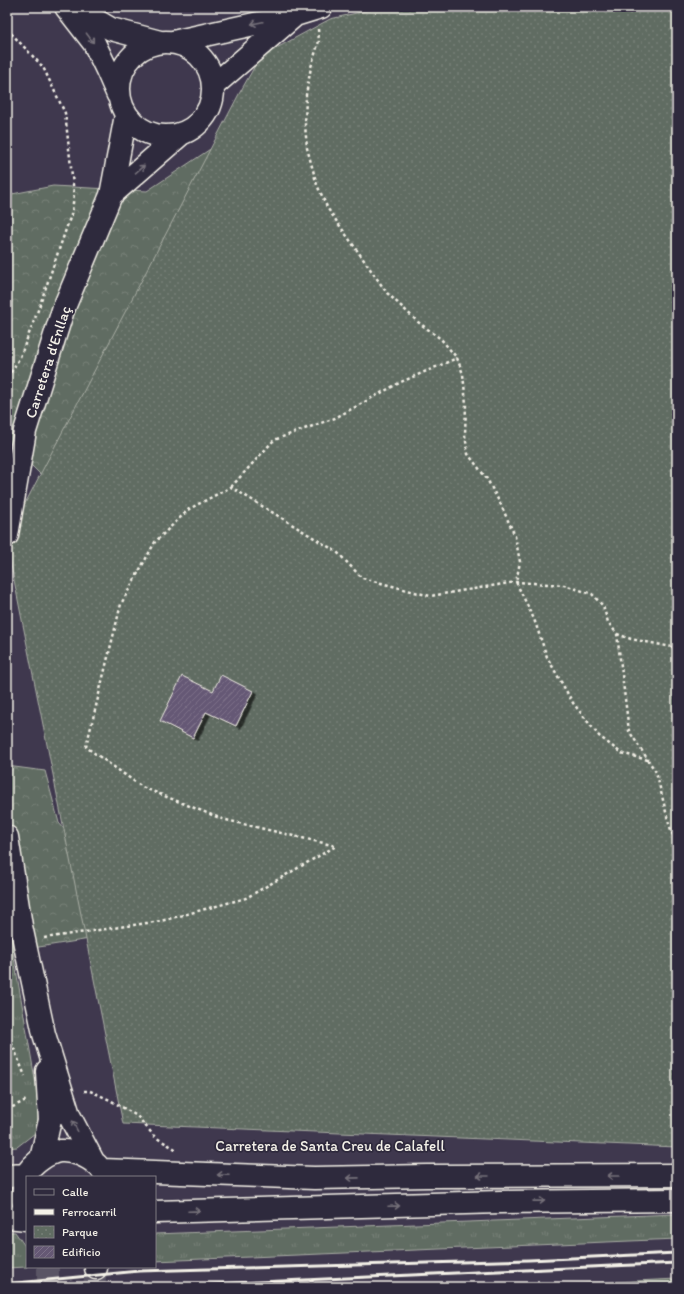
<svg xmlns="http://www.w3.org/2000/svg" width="684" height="1294" viewBox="0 0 684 1294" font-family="Itim,sans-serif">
<defs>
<pattern id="grass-tufts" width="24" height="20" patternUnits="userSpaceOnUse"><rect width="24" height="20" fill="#606c62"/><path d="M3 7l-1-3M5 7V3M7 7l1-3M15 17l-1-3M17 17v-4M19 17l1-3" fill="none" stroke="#778178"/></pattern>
<pattern id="forest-crowns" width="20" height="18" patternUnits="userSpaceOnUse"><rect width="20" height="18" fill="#606c62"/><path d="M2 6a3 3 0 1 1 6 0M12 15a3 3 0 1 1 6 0" fill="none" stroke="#778178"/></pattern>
<pattern id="park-dots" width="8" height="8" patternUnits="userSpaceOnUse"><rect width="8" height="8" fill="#606c62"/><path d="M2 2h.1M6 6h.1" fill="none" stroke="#778178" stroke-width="1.8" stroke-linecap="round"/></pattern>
<pattern id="building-hatch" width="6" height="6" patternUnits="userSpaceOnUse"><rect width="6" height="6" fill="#655874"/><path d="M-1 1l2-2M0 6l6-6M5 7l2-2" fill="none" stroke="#7c7088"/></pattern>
<filter id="shadow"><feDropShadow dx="4.5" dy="2.5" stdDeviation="0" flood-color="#0009"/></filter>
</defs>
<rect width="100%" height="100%" fill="#3f384e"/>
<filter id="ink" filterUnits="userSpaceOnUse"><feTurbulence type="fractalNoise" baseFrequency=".025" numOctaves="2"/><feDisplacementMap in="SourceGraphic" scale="8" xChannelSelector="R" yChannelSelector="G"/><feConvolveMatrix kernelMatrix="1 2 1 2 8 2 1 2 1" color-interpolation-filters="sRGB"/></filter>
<g filter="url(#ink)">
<path fill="url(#grass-tufts)" stroke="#aaaea5" d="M11,941L40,1108L35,1133L17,1147L7,1148V942Z
M677,1214V1239L155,1261V1234Z
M7,1232H15L27,1249V1267L7,1268Z
M677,1279V1287H509Z"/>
<path fill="url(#forest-crowns)" stroke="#aaaea5" d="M239,130L58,492L7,441V195L53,186L147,191Z
M7,766L45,771L59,823L72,838L90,939L7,952Z"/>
<path fill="url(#park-dots)" stroke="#aaaea5" d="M383,7H677V1147L123,1124L7,545V538L239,94L260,57L330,19Z"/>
<path fill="url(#building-hatch)" stroke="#f4f1e8" filter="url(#shadow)" d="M221,675L253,691L236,726L206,712L193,738L160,721L182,676L213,691Z"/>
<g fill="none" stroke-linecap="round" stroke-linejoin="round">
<path stroke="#5a5465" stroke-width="22" stroke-dasharray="22 11" stroke-linecap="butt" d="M48,1287V1267
M94,1287L96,1268"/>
<defs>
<path id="tertiary" d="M66,7L94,43L107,70L118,95
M73,7L111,29L160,42
M119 89a47 47 0 1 1 94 0a47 47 0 1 1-94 0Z
M173,42L295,15L321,7
M213,86L294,16
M111,195L181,134
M7,535L25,431L63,310L111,195L126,115
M7,837L21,926L44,1034L69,1115L93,1161
M41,1159L50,1120L47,1071
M102,1170L314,1178L427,1176L677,1175
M7,1176L27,1175
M155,1212L500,1202L677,1200
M27,1214C22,1204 22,1197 24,1186C25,1183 26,1178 27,1174C33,1163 48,1153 60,1151C72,1150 88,1156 97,1165
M7,1217L27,1219
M96,1267V1268"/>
</defs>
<use href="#tertiary" stroke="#f4f1e8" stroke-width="25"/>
<path stroke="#f4f1e8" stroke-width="2.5" stroke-dasharray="3 3" stroke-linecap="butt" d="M7,29L43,67L65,113L74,194L72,212L37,313L20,357L7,379
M318,29L319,41L311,67L306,95L305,125L307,148L317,185L328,209L387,293L418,322L441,339L457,358L463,374L466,404L465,435L468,454L487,479L501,505L515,536L520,562L516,582L534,619L547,657L573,703L599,736L621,753L648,760
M231,487L274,440L335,418L401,382L457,358
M617,634L631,639L677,648
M44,938L161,921L246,898L336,846L222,819L142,787L86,747L121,604L155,542L189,509L231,487L337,552L362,578L430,596L516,582L564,585L592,594L603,606L608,622L617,634L629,731L656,772L669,824L677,847
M7,1031L25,1076
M84,1091H90L110,1100L137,1116L155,1137L177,1150
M7,1110L28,1099"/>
<use href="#tertiary" stroke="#2f2a3d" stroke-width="22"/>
<path stroke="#f4f1e8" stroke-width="3" d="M7,1284L139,1271L529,1260L677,1253
M149,1287L677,1263"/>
</g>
<defs><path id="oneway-shaft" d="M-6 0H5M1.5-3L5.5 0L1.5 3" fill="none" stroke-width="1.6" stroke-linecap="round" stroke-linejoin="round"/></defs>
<g stroke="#747079">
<use href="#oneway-shaft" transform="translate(257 23) rotate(168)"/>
<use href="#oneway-shaft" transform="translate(90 38) rotate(53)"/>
<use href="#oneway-shaft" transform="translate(140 169) rotate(-41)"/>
<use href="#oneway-shaft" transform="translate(75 1126) rotate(-117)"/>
<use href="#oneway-shaft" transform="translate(223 1175) rotate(-178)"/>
<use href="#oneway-shaft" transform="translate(483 1176) rotate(180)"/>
<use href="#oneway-shaft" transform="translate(613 1176) rotate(180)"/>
<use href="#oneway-shaft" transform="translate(353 1178) rotate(179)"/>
<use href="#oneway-shaft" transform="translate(539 1201) rotate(-1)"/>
<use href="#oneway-shaft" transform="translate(394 1206) rotate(-2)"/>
<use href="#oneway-shaft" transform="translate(194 1211) rotate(-2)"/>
</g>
</g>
<g text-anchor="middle" stroke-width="3.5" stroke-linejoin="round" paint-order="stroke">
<g font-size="15" fill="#f4f1e8" stroke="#2f2a3d">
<text transform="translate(48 362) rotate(-72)" y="5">Carretera d'Enllaç</text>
<text x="330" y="1151">Carretera de Santa Creu de Calafell</text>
</g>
</g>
<rect width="684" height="1294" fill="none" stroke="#2f2a3d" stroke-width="24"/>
<rect x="12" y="12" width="660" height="1270" fill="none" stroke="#f4f1e8" stroke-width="1.5" filter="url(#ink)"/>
<rect x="26" y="1176" width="130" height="92" fill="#2f2a3d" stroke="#7e7a81"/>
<rect x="34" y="1189" width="20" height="6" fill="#2f2a3d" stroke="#7e7a81"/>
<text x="62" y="1196" font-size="12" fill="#f4f1e8">Calle</text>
<rect x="34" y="1209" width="20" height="6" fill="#f4f1e8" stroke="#7e7a81"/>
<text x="62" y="1216" font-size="12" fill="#f4f1e8">Ferrocarril</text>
<rect x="34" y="1226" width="20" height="12" fill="url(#park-dots)" stroke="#7e7a81"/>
<text x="62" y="1236" font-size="12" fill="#f4f1e8">Parque</text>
<rect x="34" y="1246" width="20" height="12" fill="url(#building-hatch)" stroke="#7e7a81"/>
<text x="62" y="1256" font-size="12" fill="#f4f1e8">Edificio</text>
</svg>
